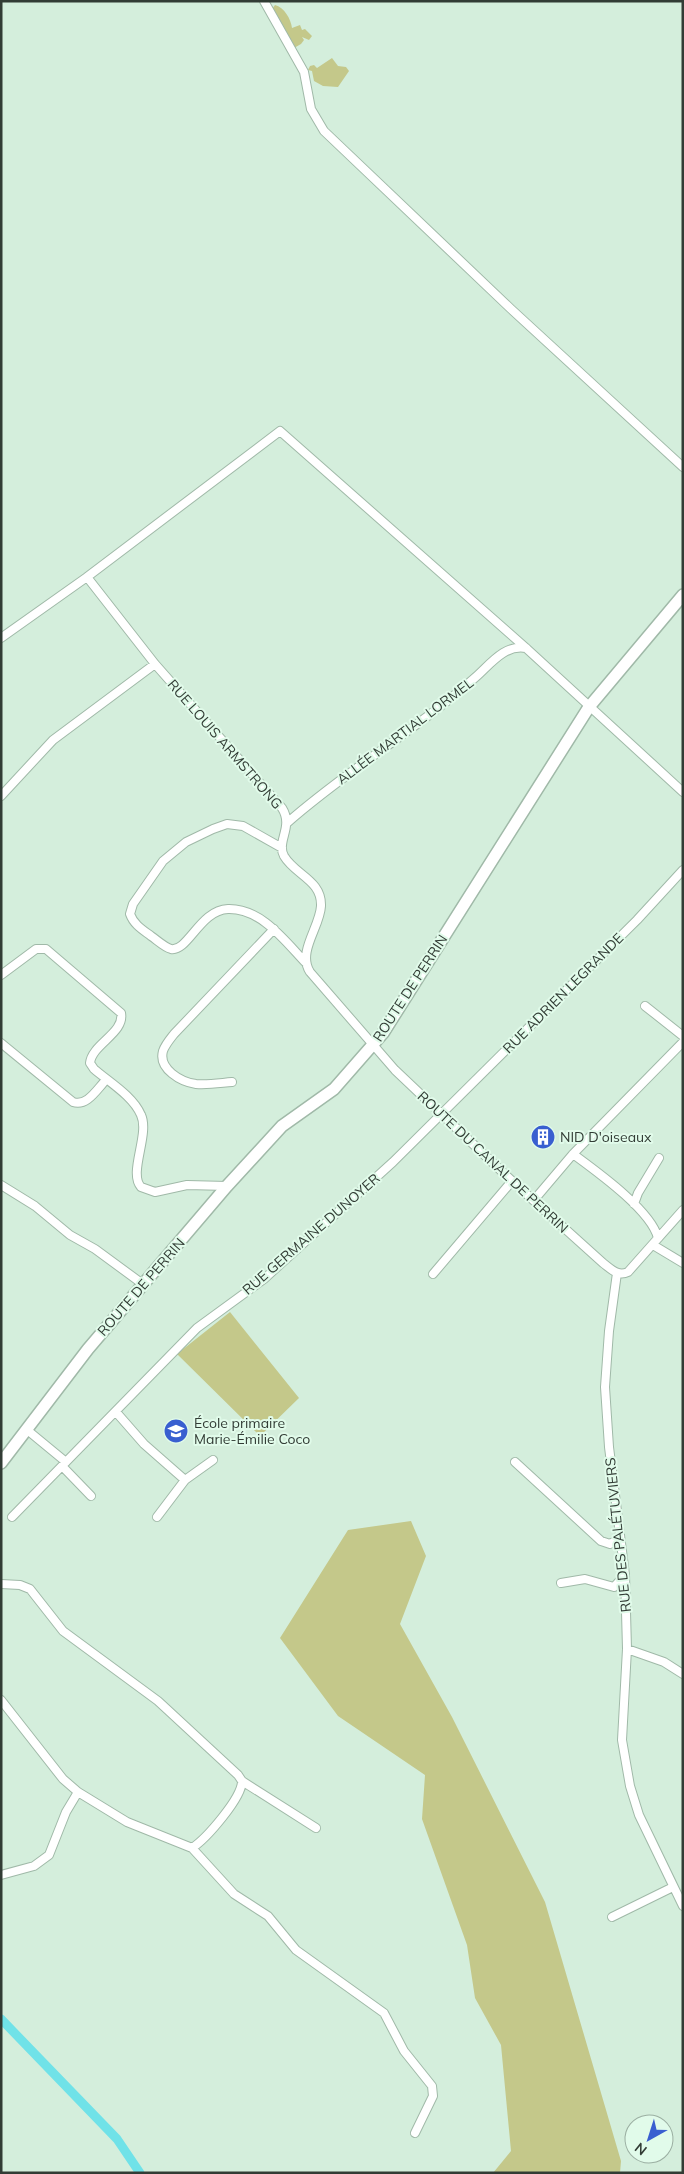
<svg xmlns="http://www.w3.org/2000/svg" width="684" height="2174" viewBox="0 0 684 2174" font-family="Mulish,sans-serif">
<rect width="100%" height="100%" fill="#d4eedc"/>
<path fill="#c4c88a" d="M275,5C284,7 291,19 292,28L300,25L302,30L305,29L312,36L309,40L302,37L304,40L301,44L294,48L272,9Z
M332,58L338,66L346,67L349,71L338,87L323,86L314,81L312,71L308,70L310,66L314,65L317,68Z
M230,1312L299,1398L260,1436L177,1354Z
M411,1521L426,1556L400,1624L452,1717L545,1902L621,2161L620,2173H493L511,2151L501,2045L475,1998L467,1945L422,1819L425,1775L338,1716L280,1638L348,1530Z"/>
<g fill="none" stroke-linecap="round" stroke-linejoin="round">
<path stroke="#70e2e8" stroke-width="9" d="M1,2019L117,2139L140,2173"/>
<defs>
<path id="minor" d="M264,1L304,72L311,109L324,131L511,309L683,467
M87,577L155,664L282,808C294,827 276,841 284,856C295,875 322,880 321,906C320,927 297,952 310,972L395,1070L512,1181L603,1263C611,1269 618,1277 628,1272L683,1210
M1,638L87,577L280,431L526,648L683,792
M1,796L53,740L155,664
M287,823C348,769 418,729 478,675C491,663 506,644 526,648
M282,848L243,826L227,824L213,829L186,842L163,861L133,904L130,914C134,925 143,930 151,936C157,940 164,947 171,949C188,952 200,910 228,909C261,908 285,941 305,962
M1,975L36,949H46L121,1013C125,1033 92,1044 90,1063L94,1069C109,1082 133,1096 141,1115C150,1134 128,1173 141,1187L155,1192L187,1185L227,1186
M645,1006L683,1036
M1,1043L73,1102C87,1107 97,1089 106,1080
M232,1082C220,1083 208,1085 196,1084C181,1082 158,1069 163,1051C165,1045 170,1039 174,1034L274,929
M573,1154C596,1171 651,1210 658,1238
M1,1185L35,1206L70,1235L95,1249L144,1285
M534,1200L573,1154L683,1042
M634,1204L638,1193L659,1158
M653,1245L683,1263
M617,1273L609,1331L605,1387L609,1447L625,1575L627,1649L622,1740L630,1786L639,1815L683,1906
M433,1274L512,1181
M116,1412L144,1444L185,1480
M26,1429L66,1462
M515,1462L601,1541L610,1544L619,1539
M62,1466L91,1496
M12,1517L197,1328L264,1279L393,1162L637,920L683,870
M157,1517L185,1480L213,1460
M561,1583L585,1579L614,1587L625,1575
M1,1584L20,1585L30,1589L63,1631L158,1701L238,1775L242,1781L316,1828
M627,1649L664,1662L683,1674
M1,1700L63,1779L78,1792L127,1822L192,1848L234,1894L268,1916L296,1950L384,2013L404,2051L432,2086L433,2096L415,2133
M192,1848C206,1839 242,1798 242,1781
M1,1875L34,1866L49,1855L66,1812L78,1792
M612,1917L673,1887"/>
<path id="secondary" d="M1,1463L88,1349L227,1186L282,1126L334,1089L383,1033L589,707L683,595"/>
</defs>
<use href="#minor" stroke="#a0b9a8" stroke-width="10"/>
<use href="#secondary" stroke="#a0b9a8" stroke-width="14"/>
<use href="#minor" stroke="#fff" stroke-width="8"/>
<use href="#secondary" stroke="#fff" stroke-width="11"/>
</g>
<defs>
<symbol id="building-disc" viewBox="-11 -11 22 22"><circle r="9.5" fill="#395fd0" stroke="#e1fbea"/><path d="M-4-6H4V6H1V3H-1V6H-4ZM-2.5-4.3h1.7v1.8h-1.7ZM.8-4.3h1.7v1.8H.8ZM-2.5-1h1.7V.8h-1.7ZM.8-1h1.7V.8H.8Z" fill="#fff"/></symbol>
<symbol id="school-disc" viewBox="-11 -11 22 22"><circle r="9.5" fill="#395fd0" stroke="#e1fbea"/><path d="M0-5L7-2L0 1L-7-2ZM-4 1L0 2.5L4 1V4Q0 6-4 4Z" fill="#fff"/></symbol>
</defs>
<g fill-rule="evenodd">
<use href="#building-disc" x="529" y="1123" width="28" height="28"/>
<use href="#school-disc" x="162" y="1417" width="28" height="28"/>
</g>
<g text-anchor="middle" stroke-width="4" stroke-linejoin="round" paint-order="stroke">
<g font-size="14" fill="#323c35" stroke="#e1fbea">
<text transform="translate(405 731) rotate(-37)" y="5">ALLÉE MARTIAL LORMEL</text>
<text transform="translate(225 744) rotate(49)" y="5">RUE LOUIS ARMSTRONG</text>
<text transform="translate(410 988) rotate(-57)" y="5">ROUTE DE PERRIN</text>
<text transform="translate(563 993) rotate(-45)" y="5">RUE ADRIEN LEGRANDE</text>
<text transform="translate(493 1162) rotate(43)" y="5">ROUTE DU CANAL DE PERRIN</text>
<text transform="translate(311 1234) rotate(-41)" y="5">RUE GERMAINE DUNOYER</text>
<text transform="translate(141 1287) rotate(-49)" y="5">ROUTE DE PERRIN</text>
<text transform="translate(618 1535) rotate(-96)" y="5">RUE DES PALÉTUVIERS</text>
</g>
<g font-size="14" fill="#323c35" stroke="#e1fbea" text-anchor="start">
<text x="560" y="1142">NID D'oiseaux</text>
<text x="194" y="1428">École primaire<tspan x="194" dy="16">Marie-Émilie Coco</tspan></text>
</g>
</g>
<rect width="684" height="2174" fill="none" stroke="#323c35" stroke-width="5"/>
<g transform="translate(649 2139) rotate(219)"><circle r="24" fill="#e1fbea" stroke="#9bafa2"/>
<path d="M0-4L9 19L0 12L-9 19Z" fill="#395fd0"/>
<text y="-8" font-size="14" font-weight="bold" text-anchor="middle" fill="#323c35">N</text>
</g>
</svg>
